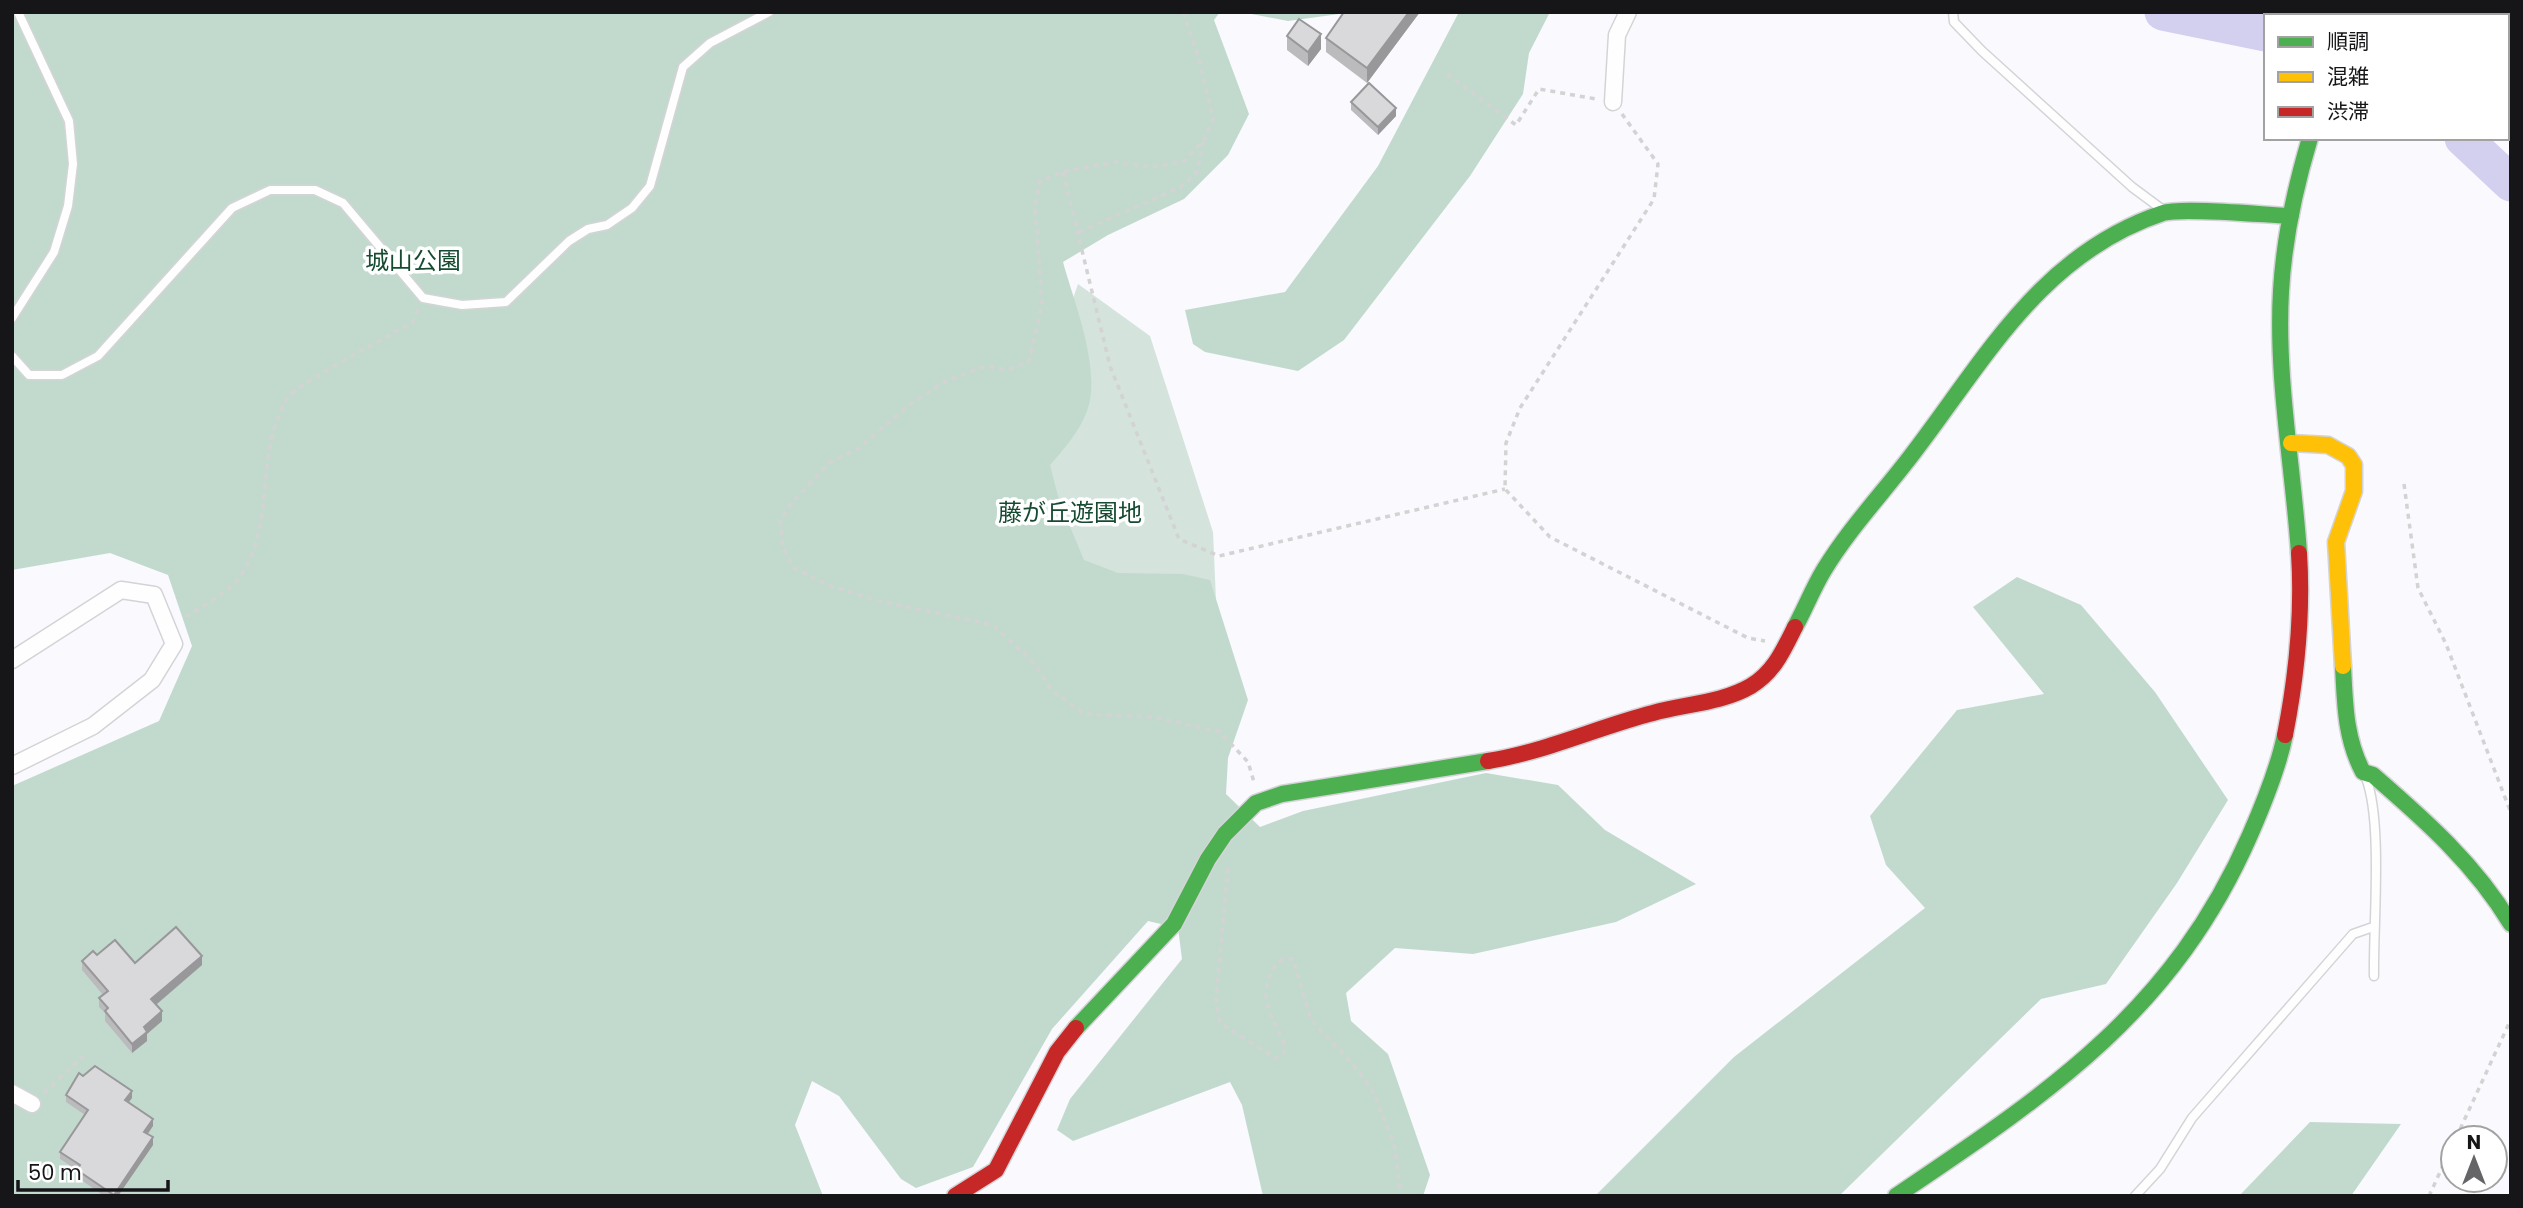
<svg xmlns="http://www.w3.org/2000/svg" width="2523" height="1208" viewBox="0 0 2523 1208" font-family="Poppins,'Noto Sans JP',sans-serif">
<rect width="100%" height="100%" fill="#f9f9fe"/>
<path fill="#d4e3dc" d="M1078,284L1150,336L1213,532L1218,647L799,492L1050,366Z"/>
<path fill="#c2dace" d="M12,12H1220L1214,20L1249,114L1228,155L1184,199L1108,235L1063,262C1074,302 1102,371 1087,411C1079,432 1064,449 1050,465L1059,500L1084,560L1118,573L1183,574L1210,580L1248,700L1228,758L1226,794L1260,827L1303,811L1486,773L1558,785L1605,830L1696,884L1616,922L1473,954L1395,948L1346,993L1351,1021L1388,1054L1430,1175L1423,1196H1263L1242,1105L1230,1082L1073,1141L1057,1130L1070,1099L1182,959L1178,928L1148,921L1052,1029L973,1167L916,1188L901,1179L839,1096L812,1081L795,1125L823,1196H14L12,786L159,721L192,646L168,575L110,553L12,570Z
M1241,12H1354L1288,21Z
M1459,12H1550L1529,53L1523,94L1470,176L1344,340L1298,371L1205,352L1193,344L1185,310L1285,292L1378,166Z
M2017,577L2081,605L2155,692L2228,800L2177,883L2106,984L2041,999L1839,1196H1595L1734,1057L1925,908L1886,865L1870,816L1957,710L2044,694L1973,607Z
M2310,1122L2401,1124L2351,1196H2239Z"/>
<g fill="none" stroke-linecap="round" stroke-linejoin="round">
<path stroke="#d2cfef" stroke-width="37" d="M2163,12L2266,33
M2463,138L2511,183"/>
<defs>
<path id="lane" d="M1953,12L1954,22L1982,51L2132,187L2163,210
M12,318L54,252L68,206L73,164L69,121L18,12
M12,356L29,375H62L98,356L232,208L270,190H315L343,203L423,298L462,305L506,302L569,241L588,229L607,225L632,208L650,186L683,67L710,43L769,12
M2366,778C2383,822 2373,926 2374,976
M2135,1196L2160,1169L2192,1118L2353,934L2373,927"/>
<path id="street" d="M1613,102L1617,35L1628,12
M12,660L121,590L154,595L174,644L152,680L93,726L12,766
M12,1093L32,1104"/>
<path id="fast" d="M2355,12L2363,16L2365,12
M2507,76L2511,78
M2299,553C2293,466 2276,378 2281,291C2284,238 2295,188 2310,138
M1795,627C1805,609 1813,588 1824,570C1849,529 1882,494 1911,456C1985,360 2040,254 2163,213C2182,207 2266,215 2291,216
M2343,666C2345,703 2345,738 2363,772L2373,775C2425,820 2475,864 2511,924
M1076,1028L1174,924L1208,859L1225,834L1256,803L1282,794L1488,761
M1896,1196C2049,1093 2173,1011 2250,835C2264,803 2278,769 2285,735"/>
<path id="slow" d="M2291,443L2328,445L2348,456L2354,465V491L2336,542L2343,666"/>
<path id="jam" d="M2285,735C2297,674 2303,615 2299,553
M1488,761C1545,752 1598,727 1653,713C1685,704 1722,703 1751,686C1774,672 1783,651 1795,627
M955,1196L996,1170L1057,1052L1076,1028"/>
</defs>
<use href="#lane" stroke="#d4d4d7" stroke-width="11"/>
<use href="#street" stroke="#d4d4d7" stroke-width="19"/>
<use href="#fast" stroke="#d4d4d7" stroke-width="19"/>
<use href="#slow" stroke="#d4d4d7" stroke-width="19"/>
<use href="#jam" stroke="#d4d4d7" stroke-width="19"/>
<path stroke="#d3d3d4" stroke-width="3.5" stroke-dasharray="5 5" stroke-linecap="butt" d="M1183,12L1199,58L1213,119L1204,140L1183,162L1152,167L1114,162L1063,172L1040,181L1035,204L1042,304L1029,361L1007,370L985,366L944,382L909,405L859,448L829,463L788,507L780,522L783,548L794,568L828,585L875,600L993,625L1034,663L1052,691L1085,714L1154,717L1220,732L1248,762L1254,782
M1447,74L1516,125L1539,89L1596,99
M1622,114L1658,164L1654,199L1520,408L1506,443L1505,489L1550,537L1748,638L1765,641
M1063,172L1110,366L1179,539L1219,556L1505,489
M1079,232L1181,187L1197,172L1203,142
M2404,484L2418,588L2446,644L2511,813
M186,617C202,606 226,594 238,579C278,527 252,453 289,396C297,384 393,334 413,322L418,309
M1228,868L1216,999L1220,1023L1275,1058L1284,1053L1285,1046C1274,1017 1255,999 1274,967C1279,960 1284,957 1293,959L1311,1020L1352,1063L1372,1090L1394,1143L1401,1196
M44,1093L83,1056
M2456,1138L2511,1019
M2429,1196L2453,1144"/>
<use href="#lane" stroke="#fefeff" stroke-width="8"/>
<use href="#street" stroke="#fefeff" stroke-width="16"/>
<use href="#fast" stroke="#4caf50" stroke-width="16"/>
<use href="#slow" stroke="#ffc107" stroke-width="16"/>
<use href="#jam" stroke="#c62828" stroke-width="16"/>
</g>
<path fill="#bbbbbd" d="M1344,12H1420L1367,83L1326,52V38Z
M1287,36L1321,49L1308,66L1287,50Z
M1351,102L1396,116L1378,135L1351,110Z
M97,955L135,963L202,965L156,1005L162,1021L147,1034V1041L132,1053L105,1021V1013L99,1007V998L103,995L82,970V961Z
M83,1076L132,1098L129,1102L153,1126L148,1134L153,1145L118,1196H104L77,1177V1170L60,1159V1152L85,1115L66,1102V1095Z"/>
<path fill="#98989a" d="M1409,12H1420L1367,83V68Z
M1321,34V49L1308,66V52Z
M1396,108V116L1378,135V127Z
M202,956V965L151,1009V999Z
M162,1011V1021L147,1034V1041L132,1053V1044L144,1027Z
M132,1091V1098L125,1107V1100Z
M153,1119V1126L144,1139V1132Z
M153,1137V1145L118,1196H114Z"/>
<path fill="#d9d9dc" stroke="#98989a" stroke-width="2" d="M1344,12H1409L1367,68L1326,38Z
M1299,19L1321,34L1308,52L1287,36Z
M1369,83L1396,108L1378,127L1351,102Z
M176,927L202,956L151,999L162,1011L144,1027L147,1032L132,1044L105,1011L108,1008L99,998L108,991L82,961L93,951L97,955L115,940L135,963Z
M95,1066L132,1091L125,1100L153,1119L144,1132L153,1137L114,1195L77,1170L80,1165L60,1152L88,1110L66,1095L79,1073L83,1076Z"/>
<g text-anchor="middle" stroke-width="7" stroke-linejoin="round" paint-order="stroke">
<g font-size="24" fill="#164b31" stroke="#fff">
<text x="413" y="269">城山公園</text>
<text x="1070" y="521">藤が丘遊園地</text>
</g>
</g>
<rect width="2523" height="1208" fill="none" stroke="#161618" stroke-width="28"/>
<rect x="2264" y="14" width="245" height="126" fill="#ffffff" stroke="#a2a2a3" stroke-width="2"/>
<rect x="2278" y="37" width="35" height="10" fill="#4caf50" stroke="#a2a2a3" stroke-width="2"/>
<text x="2327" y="49" font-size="21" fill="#161618">順調</text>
<rect x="2278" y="72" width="35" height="10" fill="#ffc107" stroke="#a2a2a3" stroke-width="2"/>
<text x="2327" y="84" font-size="21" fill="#161618">混雑</text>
<rect x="2278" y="107" width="35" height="10" fill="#c62828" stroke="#a2a2a3" stroke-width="2"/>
<text x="2327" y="119" font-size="21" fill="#161618">渋滞</text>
<g transform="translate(2474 1159)"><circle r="33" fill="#ffffff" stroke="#a2a2a3" stroke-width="2"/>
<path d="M0-5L12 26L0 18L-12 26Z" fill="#656568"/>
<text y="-10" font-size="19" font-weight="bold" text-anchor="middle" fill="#161618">N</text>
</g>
<path d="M18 1180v10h150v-10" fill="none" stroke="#161618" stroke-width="3.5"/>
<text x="28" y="1180" font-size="21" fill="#161618" stroke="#ffffff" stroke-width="5" paint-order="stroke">50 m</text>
</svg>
